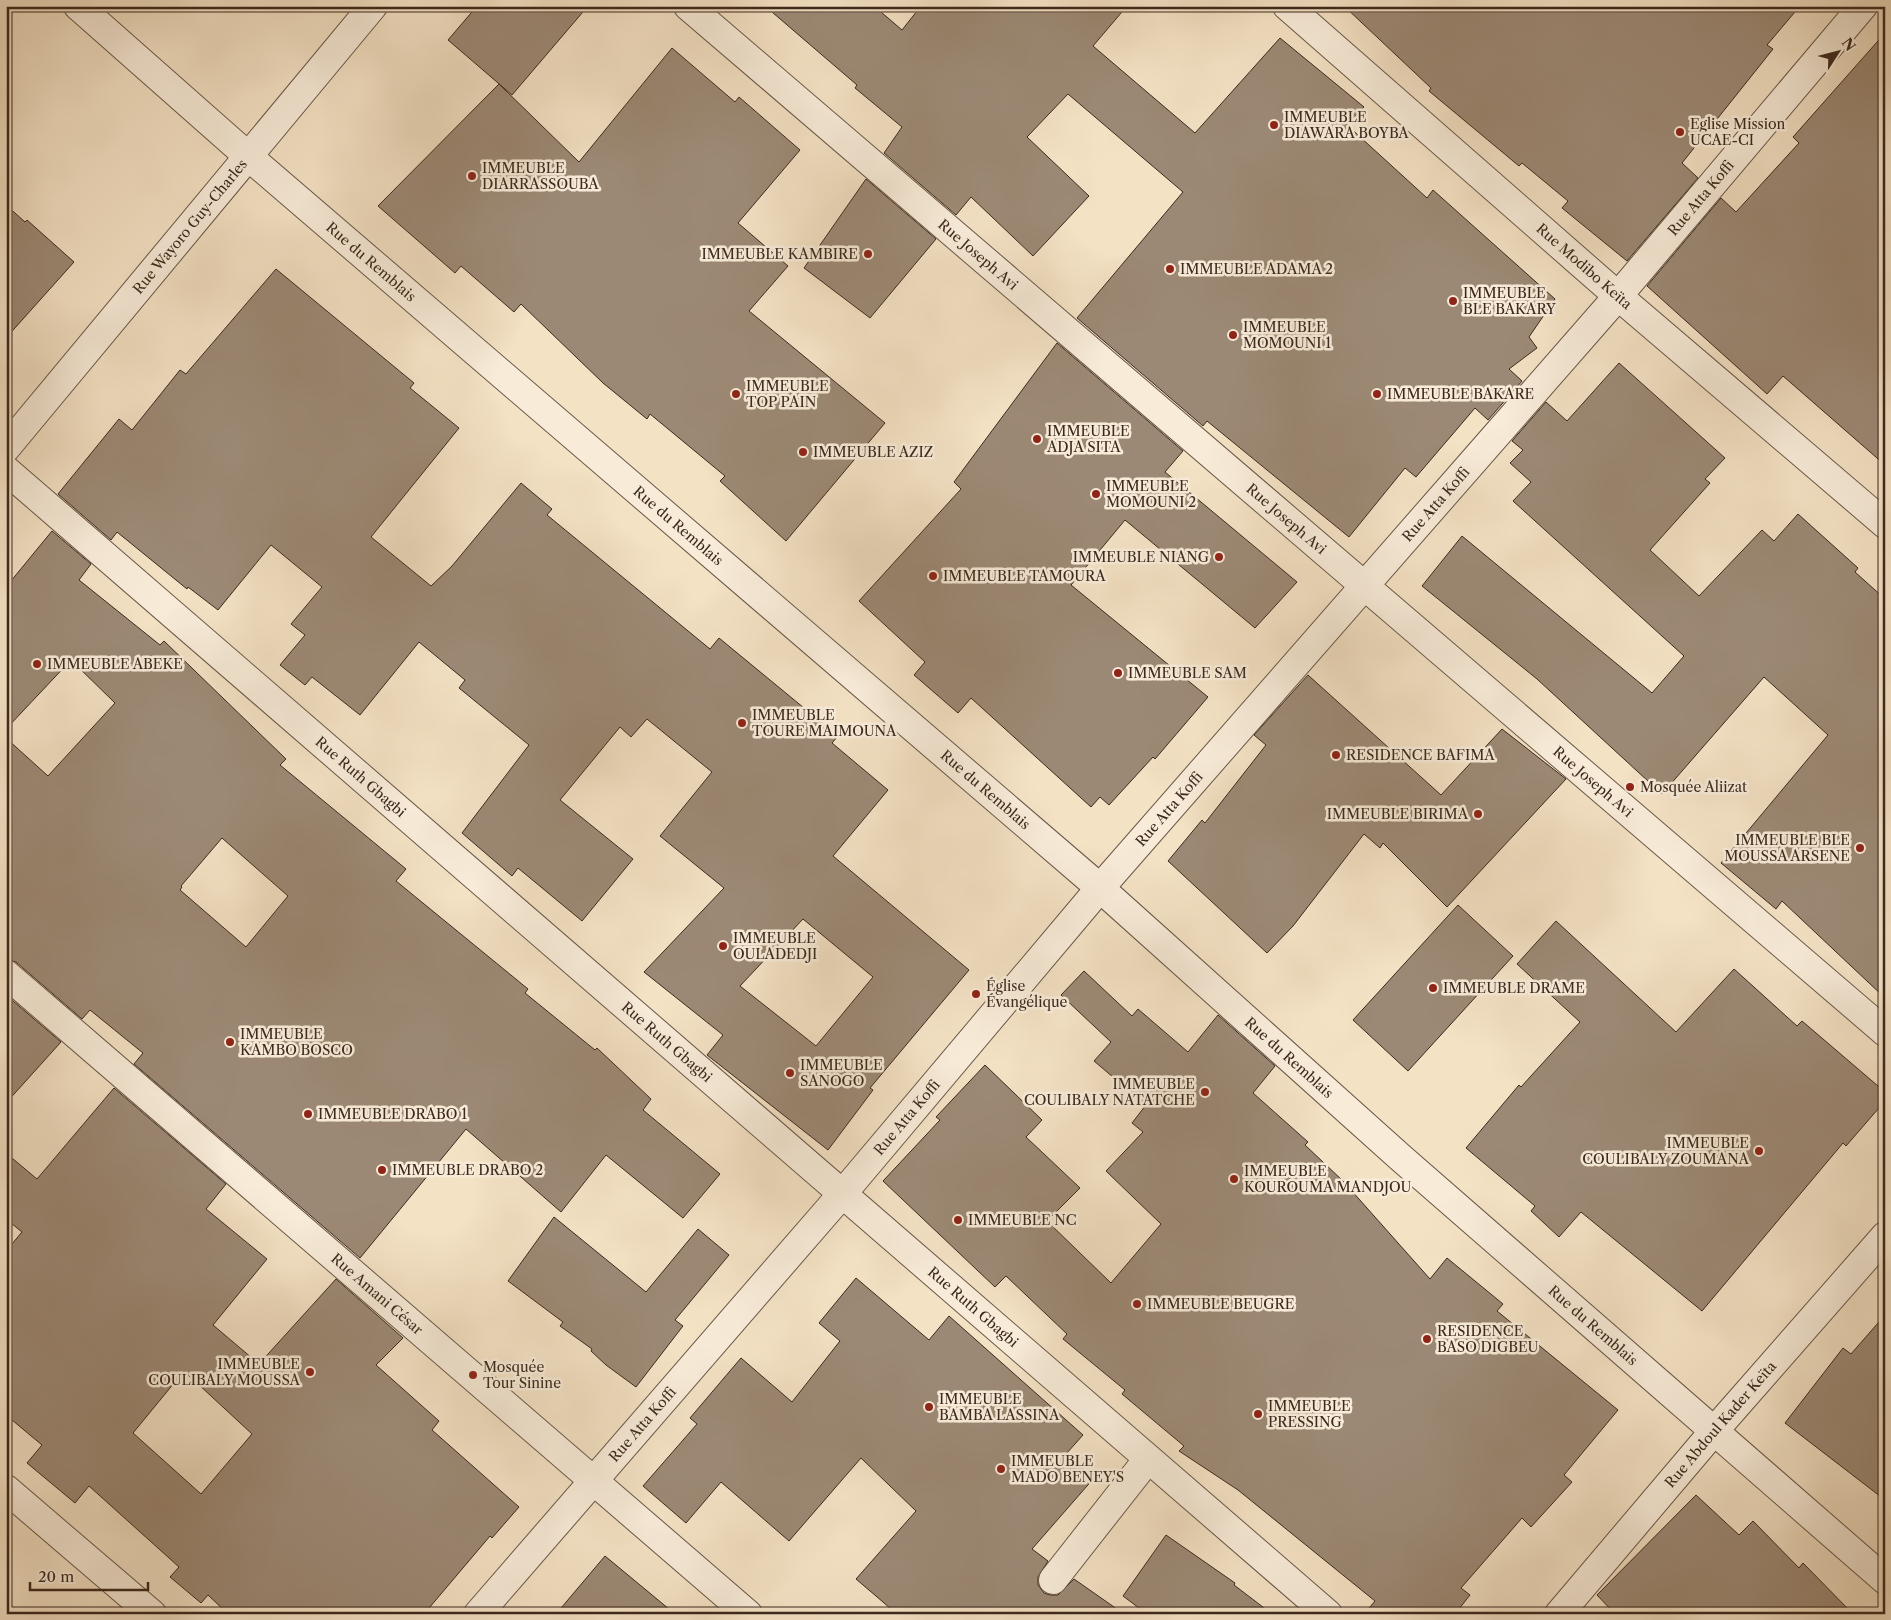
<svg xmlns="http://www.w3.org/2000/svg" width="1891" height="1620" viewBox="0 0 1891 1620" font-family="'Libre Caslon Text',serif">
<rect width="100%" height="100%" fill="#f4e2c5"/>
<filter id="stains"><feTurbulence type="fractalNoise" baseFrequency=".004" numOctaves="4"/><feColorMatrix values="0 0 0 0 .2 0 0 0 0 .09 0 0 0 0 .02 0 0 0 .5 -.17"/></filter>
<radialGradient id="worn" r=".72"><stop offset=".6" stop-color="#630" stop-opacity="0"/><stop offset="1" stop-color="#630" stop-opacity=".3"/></radialGradient>
<path fill="#9c8975" stroke="#3c291e" fill-rule="evenodd" d="M477,6H588L512,95L448,40Z
M765,6H874L902,30L921,6H1127L1093,46L1195,133L1280,38L1364,107L1347,125L1427,198L1433,190L1555,299L1529,337L1537,348L1509,369L1522,381L1488,420L1475,408L1416,477L1405,468L1349,537L1207,421L1203,426L1077,318L1183,192L1068,94L1027,137L1089,196L1033,256L971,197L956,215L884,153L902,127L855,88L857,85Z
M1344,6H1800L1767,45L1773,49L1682,163L1698,178L1627,261L1562,208L1568,201L1522,163L1519,166L1429,91L1431,88Z
M1885,33V465L1783,376L1767,394L1647,286L1721,198L1736,212L1799,143L1793,137Z
M672,48L735,102L739,97L800,150L738,223L788,266L749,311L885,423L786,541L720,481L725,476L650,414L647,419L603,383L521,304L514,312L461,266L455,273L378,206L499,84L579,162Z
M866,179L936,239L870,318L804,268Z
M6,205L25,222L27,220L74,262L6,338Z
M276,269L414,383L410,388L459,428L371,537L431,586L452,566L521,483L552,509L547,515L710,649L719,638L838,736L832,743L888,790L833,856L969,970L870,1088L873,1090L828,1150L707,1055L723,1035L644,972L724,888L660,836L712,772L647,719L631,737L620,727L560,800L633,859L582,921L518,868L512,876L462,833L529,745L459,688L465,680L419,642L360,715L312,677L305,685L280,665L305,635L291,624L322,587L271,545L218,610L188,587L187,589L117,532L111,540L58,494L119,419L132,430L180,370L186,374ZM803,919L873,977L816,1046L740,986Z
M1057,343L1183,451L1165,472L1297,582L1255,628L1125,520L1071,585L1208,697L1155,759L1153,757L1109,805L1100,797L1091,807L971,698L958,713L914,675L925,662L859,601L961,489L954,482Z
M1619,363L1725,458L1705,479L1710,483L1650,550L1699,596L1762,530L1774,541L1798,514L1858,568L1855,572L1885,599V998L1782,901L1776,909L1721,863L1828,735L1764,677L1662,794L1537,679L1422,586L1462,536L1652,693L1684,656L1513,501L1531,482L1510,463L1523,450L1512,441L1546,402L1567,421Z
M52,531L91,564L79,580L160,645L164,641L286,759L280,765L406,869L396,881L528,989L525,993L595,1050L597,1048L651,1099L643,1110L720,1174L683,1218L606,1155L561,1212L466,1129L360,1258L134,1064L143,1053L90,1010L82,1019L16,962L6,959V738L48,776L115,703L71,660L6,729V587ZM222,838L288,896L246,947L180,890L182,887L181,886Z
M1308,675L1441,795L1502,729L1566,779L1447,907L1383,843L1380,848L1364,834L1293,926L1267,953L1168,861L1202,820L1205,823L1266,745L1254,735Z
M1458,905L1513,956L1408,1071L1353,1020Z
M1556,921L1676,1032L1734,969L1797,1026L1802,1021L1885,1092V1101L1846,1146L1843,1143L1702,1311L1581,1212L1559,1237L1531,1211L1535,1206L1466,1148L1519,1085L1521,1087L1580,1022L1517,964Z
M1084,971L1132,1016L1138,1009L1188,1052L1218,1015L1275,1066L1253,1093L1308,1142L1305,1145L1343,1181L1430,1279L1447,1258L1503,1304L1497,1311L1618,1410L1564,1475L1572,1482L1531,1527L1522,1518L1461,1588L1470,1595L1455,1614H1364L1375,1601L1238,1490L1179,1451L1184,1446L1122,1394L1125,1390L1063,1339L1067,1334L1006,1276L995,1287L883,1181L940,1120L936,1117L985,1065L1042,1120L1026,1137L1080,1188L1047,1221L1111,1283L1161,1224L1106,1171L1143,1132L1132,1123L1146,1105L1094,1061L1111,1042L1061,995Z
M6,995L61,1042L6,1103Z
M114,1088L226,1184L206,1209L267,1259L213,1325L259,1364L336,1279L403,1338L376,1365L439,1421L432,1430L519,1507L492,1538L490,1536L424,1614H228L208,1595L201,1603L170,1577L179,1567L89,1486L75,1503L27,1463L42,1445L6,1415V1251L22,1232L6,1219V1153L37,1179ZM184,1371L252,1434L201,1494L133,1433Z
M554,1217L646,1292L698,1229L729,1255L675,1320L683,1326L636,1387L606,1365L591,1351L592,1349L560,1326L563,1322L508,1281Z
M856,1278L929,1340L949,1316L1083,1435L1066,1454L1094,1478L1032,1549L1048,1561L1038,1577V1585L1044,1593L1050,1595H1058L1074,1579L1124,1614H897L856,1579L916,1511L861,1458L789,1541L721,1482L686,1523L643,1486L697,1424L690,1418L741,1358L792,1402L840,1341L819,1323Z
M1885,1315V1500L1785,1423L1843,1348L1851,1354Z
M1696,1495L1739,1535L1753,1521L1799,1568L1803,1563L1853,1614H1615L1597,1595Z
M1166,1535L1235,1583L1234,1585L1272,1614H1147L1123,1596Z
M605,1556L675,1614H556Z"/>
<g fill="none" stroke-linecap="round" stroke-linejoin="round">
<defs>
<g id="minor">
<path id="s1" d="M78,6L249,157L1100,888L1401,1158L1885,1580"/>
<path id="s2" d="M688,6L1885,1032"/>
<path id="s3" d="M1287,6L1618,296L1885,524"/>
<path id="s4" d="M6,448L373,6"/>
<path id="s5" d="M6,470L1328,1614"/>
<path id="s6" d="M6,974L748,1614"/>
<path d="M6,1489L152,1614"/>
<path d="M1053,1580L1148,1459"/>
<path id="s7" d="M478,1614L843,1193L1100,888L1618,296L1863,6"/>
<path id="s8" d="M1559,1614L1714,1431L1885,1236"/>
</g>
</defs>
<use href="#minor" stroke="#6a5748" stroke-width="30"/>
<use href="#minor" stroke="#f8ecd9" stroke-width="28"/>
</g>
<g fill="#8f2418" stroke="#f8ecd9" stroke-width="2">
<circle cx="1274" cy="125" r="5"/>
<circle cx="1680" cy="132" r="5"/>
<circle cx="472" cy="176" r="5"/>
<circle cx="868" cy="254" r="5"/>
<circle cx="1170" cy="269" r="5"/>
<circle cx="1453" cy="301" r="5"/>
<circle cx="1233" cy="335" r="5"/>
<circle cx="736" cy="394" r="5"/>
<circle cx="1377" cy="394" r="5"/>
<circle cx="1037" cy="439" r="5"/>
<circle cx="803" cy="452" r="5"/>
<circle cx="1096" cy="494" r="5"/>
<circle cx="1219" cy="557" r="5"/>
<circle cx="933" cy="576" r="5"/>
<circle cx="37" cy="664" r="5"/>
<circle cx="1118" cy="673" r="5"/>
<circle cx="742" cy="723" r="5"/>
<circle cx="1336" cy="755" r="5"/>
<circle cx="1630" cy="787" r="5"/>
<circle cx="1478" cy="814" r="5"/>
<circle cx="1860" cy="848" r="5"/>
<circle cx="723" cy="946" r="5"/>
<circle cx="1433" cy="988" r="5"/>
<circle cx="976" cy="994" r="5"/>
<circle cx="230" cy="1042" r="5"/>
<circle cx="790" cy="1073" r="5"/>
<circle cx="1205" cy="1092" r="5"/>
<circle cx="308" cy="1114" r="5"/>
<circle cx="1759" cy="1151" r="5"/>
<circle cx="382" cy="1170" r="5"/>
<circle cx="1234" cy="1179" r="5"/>
<circle cx="958" cy="1220" r="5"/>
<circle cx="1137" cy="1304" r="5"/>
<circle cx="1427" cy="1339" r="5"/>
<circle cx="310" cy="1372" r="5"/>
<circle cx="473" cy="1375" r="5"/>
<circle cx="929" cy="1407" r="5"/>
<circle cx="1258" cy="1414" r="5"/>
<circle cx="1001" cy="1469" r="5"/>
</g>
<g text-anchor="middle" stroke-width="5" stroke-linejoin="round" paint-order="stroke">
<g font-size="14" fill="#3c291e" stroke="#f8ecd9" text-anchor="start">
<text x="1284" y="122">IMMEUBLE<tspan x="1284" dy="16">DIAWARA BOYBA</tspan></text>
<text x="1690" y="129">Eglise Mission<tspan x="1690" dy="16">UCAE-CI</tspan></text>
<text x="482" y="173">IMMEUBLE<tspan x="482" dy="16">DIARRASSOUBA</tspan></text>
<text x="858" y="259" text-anchor="end">IMMEUBLE KAMBIRE</text>
<text x="1180" y="274">IMMEUBLE ADAMA 2</text>
<text x="1463" y="298">IMMEUBLE<tspan x="1463" dy="16">BLE BAKARY</tspan></text>
<text x="1243" y="332">IMMEUBLE<tspan x="1243" dy="16">MOMOUNI 1</tspan></text>
<text x="746" y="391">IMMEUBLE<tspan x="746" dy="16">TOP PAIN</tspan></text>
<text x="1387" y="399">IMMEUBLE BAKARE</text>
<text x="1047" y="436">IMMEUBLE<tspan x="1047" dy="16">ADJA SITA</tspan></text>
<text x="813" y="457">IMMEUBLE AZIZ</text>
<text x="1106" y="491">IMMEUBLE<tspan x="1106" dy="16">MOMOUNI 2</tspan></text>
<text x="1209" y="562" text-anchor="end">IMMEUBLE NIANG</text>
<text x="943" y="581">IMMEUBLE TAMOURA</text>
<text x="47" y="669">IMMEUBLE ABEKE</text>
<text x="1128" y="678">IMMEUBLE SAM</text>
<text x="752" y="720">IMMEUBLE<tspan x="752" dy="16">TOURE MAIMOUNA</tspan></text>
<text x="1346" y="760">RESIDENCE BAFIMA</text>
<text x="1640" y="792">Mosquée Aliizat</text>
<text x="1468" y="819" text-anchor="end">IMMEUBLE BIRIMA</text>
<text x="1850" y="845" text-anchor="end">IMMEUBLE BLE<tspan x="1850" dy="16">MOUSSA ARSENE</tspan></text>
<text x="733" y="943">IMMEUBLE<tspan x="733" dy="16">OULADEDJI</tspan></text>
<text x="986" y="991">Église<tspan x="986" dy="16">Évangélique</tspan></text>
<text x="1443" y="993">IMMEUBLE DRAME</text>
<text x="240" y="1039">IMMEUBLE<tspan x="240" dy="16">KAMBO BOSCO</tspan></text>
<text x="800" y="1070">IMMEUBLE<tspan x="800" dy="16">SANOGO</tspan></text>
<text x="1195" y="1089" text-anchor="end">IMMEUBLE<tspan x="1195" dy="16">COULIBALY NATATCHE</tspan></text>
<text x="318" y="1119">IMMEUBLE DRABO 1</text>
<text x="1749" y="1148" text-anchor="end">IMMEUBLE<tspan x="1749" dy="16">COULIBALY ZOUMANA</tspan></text>
<text x="392" y="1175">IMMEUBLE DRABO 2</text>
<text x="1244" y="1176">IMMEUBLE<tspan x="1244" dy="16">KOUROUMA MANDJOU</tspan></text>
<text x="968" y="1225">IMMEUBLE NC</text>
<text x="1147" y="1309">IMMEUBLE BEUGRE</text>
<text x="1437" y="1336">RESIDENCE<tspan x="1437" dy="16">BASO DIGBEU</tspan></text>
<text x="300" y="1369" text-anchor="end">IMMEUBLE<tspan x="300" dy="16">COULIBALY MOUSSA</tspan></text>
<text x="483" y="1372">Mosquée<tspan x="483" dy="16">Tour Sinine</tspan></text>
<text x="939" y="1404">IMMEUBLE<tspan x="939" dy="16">BAMBA LASSINA</tspan></text>
<text x="1268" y="1411">IMMEUBLE<tspan x="1268" dy="16">PRESSING</tspan></text>
<text x="1011" y="1466">IMMEUBLE<tspan x="1011" dy="16">MADO BENEY'S</tspan></text>
</g>
<g font-size="14" fill="#3c291e" stroke="#f8ecd9">
<text dy="5" stroke="none"><textPath href="#s7" startOffset="1871">Rue Atta Koffi</textPath></text>
<text dy="5" stroke="none"><textPath href="#s4" startOffset="288">Rue Wayoro Guy-Charles</textPath></text>
<text dy="5" stroke="none"><textPath href="#s2" startOffset="382">Rue Joseph Avi</textPath></text>
<text dy="5" stroke="none"><textPath href="#s1" startOffset="389">Rue du Remblais</textPath></text>
<text dy="5" stroke="none"><textPath href="#s3" startOffset="395">Rue Modibo Keïta</textPath></text>
<text dy="5" stroke="none"><textPath href="#s7" startOffset="1466">Rue Atta Koffi</textPath></text>
<text dy="5" stroke="none"><textPath href="#s2" startOffset="788">Rue Joseph Avi</textPath></text>
<text dy="5" stroke="none"><textPath href="#s1" startOffset="794">Rue du Remblais</textPath></text>
<text dy="5" stroke="none"><textPath href="#s5" startOffset="469">Rue Ruth Gbagbi</textPath></text>
<text dy="5" stroke="none"><textPath href="#s2" startOffset="1192">Rue Joseph Avi</textPath></text>
<text dy="5" stroke="none"><textPath href="#s1" startOffset="1199">Rue du Remblais</textPath></text>
<text dy="5" stroke="none"><textPath href="#s7" startOffset="1061">Rue Atta Koffi</textPath></text>
<text dy="5" stroke="none"><textPath href="#s5" startOffset="874">Rue Ruth Gbagbi</textPath></text>
<text dy="5" stroke="none"><textPath href="#s1" startOffset="1604">Rue du Remblais</textPath></text>
<text dy="5" stroke="none"><textPath href="#s7" startOffset="656">Rue Atta Koffi</textPath></text>
<text dy="5" stroke="none"><textPath href="#s6" startOffset="490">Rue Amani César</textPath></text>
<text dy="5" stroke="none"><textPath href="#s5" startOffset="1279">Rue Ruth Gbagbi</textPath></text>
<text dy="5" stroke="none"><textPath href="#s1" startOffset="2009">Rue du Remblais</textPath></text>
<text dy="5" stroke="none"><textPath href="#s8" startOffset="249">Rue Abdoul Kader Keïta</textPath></text>
<text dy="5" stroke="none"><textPath href="#s7" startOffset="251">Rue Atta Koffi</textPath></text>
</g>
</g>
<rect width="1891" height="1620" fill="none" stroke="#f4e2c5" stroke-width="25"/>
<rect x="8" y="8" width="1876" height="1605" fill="none" stroke="#3c291e" stroke-width="2.5"/>
<rect x="12" y="12" width="1866" height="1595" fill="none" stroke="#3c291e"/>
<g transform="translate(1838 52) rotate(54)" stroke="#f8ecd9" stroke-width="4" paint-order="stroke">
<path d="M0-4L9 19L0 12L-9 19Z" fill="#3c291e"/>
<text y="-8" font-size="14" font-weight="bold" text-anchor="middle" fill="#3c291e">N</text>
</g>
<path d="M30 1582v8h118v-8" fill="none" stroke="#3c291e" stroke-width="2.5"/>
<text x="38" y="1582" font-size="15" fill="#3c291e" stroke="#f8ecd9" stroke-width="4" paint-order="stroke">20 m</text>
<rect width="100%" height="100%" filter="url(#stains)"/>
<rect width="100%" height="100%" fill="url(#worn)"/>
</svg>
